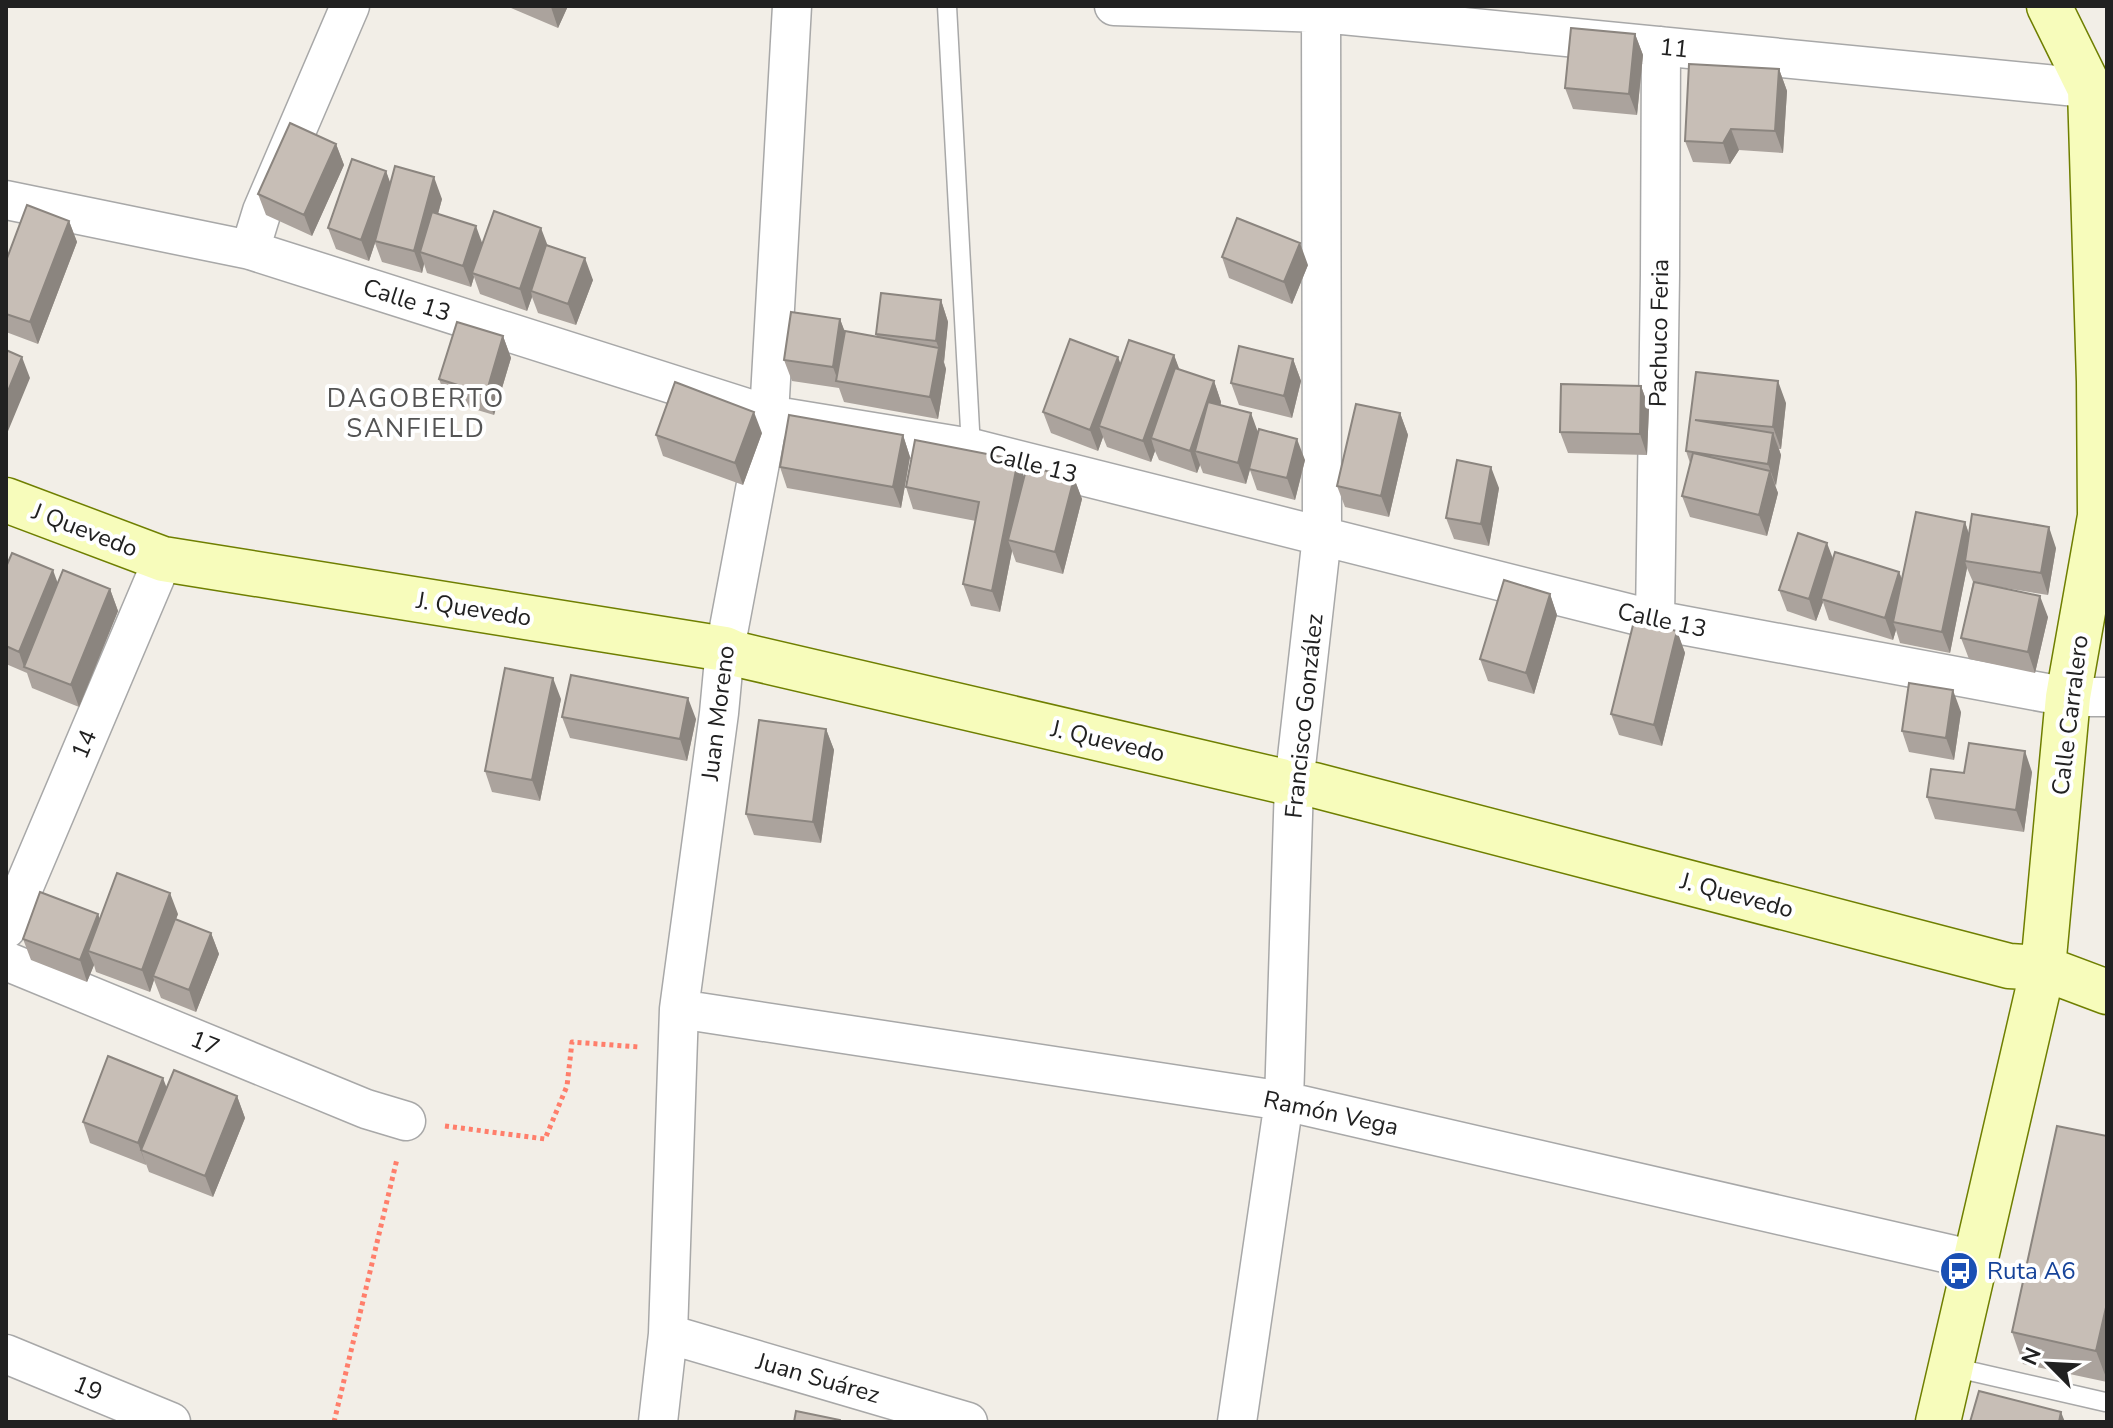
<svg xmlns="http://www.w3.org/2000/svg" width="2113" height="1428" viewBox="0 0 2113 1428" font-family="'Nunito Sans',sans-serif">
<rect width="100%" height="100%" fill="#f2eee7"/>
<g fill="none" stroke-linecap="round" stroke-linejoin="round">
<defs>
<path id="lane" d="M947,6L971,448
M1952,1367L2105,1402"/>
<path id="street" d="M1114,6L1322,13L2107,90
M6,200L250,250L769,415L971,448L1655,620L2068,697H2107
M250,250L262,211L350,6
M1655,620L1660,275L1661,46
M6,929L163,559
M6,961L366,1109L406,1121
M679,1009L1284,1101L1975,1260
M668,1334L968,1422
M6,1354L171,1422
M658,1422L668,1334L679,1009L719,713L725,649L769,415L792,6
M1237,1422L1284,1101L1294,784L1322,536L1321,6"/>
<path id="secondary" d="M6,500L163,559L725,649L736,654L1294,784L1314,785L2009,966L2043,968L2107,992
M1938,1422L2043,968L2068,697L2100,516L2099,381L2090,89L2049,6"/>
</defs>
<use href="#lane" stroke="#a8a8a8" stroke-width="21"/>
<use href="#street" stroke="#a8a8a8" stroke-width="41"/>
<use href="#secondary" stroke="#6f7f01" stroke-width="47"/>
<path stroke="#ff7e6b" stroke-width="5" stroke-dasharray="4 4" stroke-linecap="butt" d="M445,1126L545,1139L567,1086L572,1042L639,1047
M334,1422L397,1159"/>
<use href="#lane" stroke="#fff" stroke-width="18"/>
<use href="#street" stroke="#fff" stroke-width="38"/>
<use href="#secondary" stroke="#f7fcbb" stroke-width="44"/>
</g>
<path fill="#aba39d" d="M510,6H568L558,28L511,8Z
M1635,34L1643,55L1637,115L1573,109L1565,88Z
M1779,69L1787,91L1783,153L1739,150L1730,164L1693,162L1685,141Z
M336,144L344,165L312,236L266,215L258,194Z
M386,171L390,184L442,199L438,214L483,244L548,245L593,280L576,325L538,313L532,297L527,311L480,294L474,277L471,287L427,273L424,264L422,273L382,262L375,243L369,261L336,249L328,228Z
M69,221L77,242L38,344L6,332V261Z
M1222,257L1308,265L1292,304L1229,278Z
M941,300L948,322L944,362L946,369L938,419L844,402L839,388L792,381L784,360L840,319L845,333L877,337L876,334Z
M503,336L511,358L494,415L447,401L439,379Z
M1174,355L1179,370L1214,381L1221,402V405L1258,431L1305,460L1295,500L1257,490L1250,470L1246,484L1203,473L1200,465L1197,473L1159,460L1155,451L1151,462L1107,447L1103,437L1098,451L1051,433L1043,412L1121,364Z
M1293,359L1301,381L1292,418L1239,405L1231,383Z
M1696,372L1786,403L1781,449H1779L1781,455L1775,486L1778,493L1767,536L1690,517L1682,496L1690,463L1686,451Z
M1641,386L1649,408L1647,455L1568,453L1560,432Z
M1400,413L1408,435L1389,517L1345,507L1337,486Z
M762,433L743,485L663,456L656,435Z
M903,435L910,457L901,508L787,488L780,467Z
M1024,478H1074L1082,499L1063,574L1016,562L1012,551L1000,612L971,606L963,584L976,521L913,509L906,487Z
M1499,488L1489,546L1454,539L1446,518Z
M1965,522L1969,534L2056,548L2048,595L1987,585L2048,617L2035,673L1969,659L1961,638L1973,582L1967,568L1950,653L1900,643L1896,630L1893,640L1829,620L1823,602L1816,621L1787,611L1779,590L1833,559L1899,572L1902,579Z
M6,567L58,584L110,589L118,611L79,707L32,688L27,673L6,664Z
M1550,594L1557,615L1534,694L1488,681L1480,659Z
M1677,631L1685,653L1662,746L1619,735L1611,714Z
M561,699L540,801L492,792L485,771Z
M1961,712L1954,760L1909,752L1902,731Z
M562,717L696,719L687,761L570,738Z
M826,729L834,750L821,843L754,835L746,814Z
M2032,772L2024,832L1935,819L1927,797L1964,773Z
M178,914L176,919L211,933L219,954L196,1012L161,998L154,980L150,992L96,972L94,965L87,982L31,960L23,939L100,920Z
M167,1087L237,1096L245,1118L213,1197L149,1172L146,1164V1165L90,1143L83,1122Z
M2107,1136V1382L2023,1364L2012,1332Z"/>
<path fill="#8b857f" d="M551,6H568L558,28L551,7Z
M1635,34L1643,55L1637,115L1629,94Z
M1779,69L1787,91L1783,153L1775,131Z
M1731,129L1739,150L1730,164L1723,143Z
M336,144L344,165L312,236L304,215Z
M386,171L394,193L375,241V243L369,261L361,240Z
M434,177L442,199L427,254L420,252L424,264L422,273L414,251Z
M69,221L77,242L38,344L30,322Z
M476,226L484,248L472,273L474,277L471,287L463,266Z
M541,228L549,249L531,291L532,297L527,311L520,289Z
M1300,243L1308,265L1292,304L1284,282Z
M585,258L593,280L576,325L568,304Z
M941,300L948,322L944,362L936,341Z
M840,319L848,340L838,381L833,367Z
M503,336L511,358L494,415L486,394Z
M939,348L946,369L938,419L930,397Z
M1174,355L1182,376L1151,438L1155,451L1151,462L1143,441Z
M22,357L30,378L6,436V396Z
M1118,357L1126,378L1099,426L1103,437L1098,451L1090,430Z
M1293,359L1301,381L1292,418L1284,396Z
M1214,381L1221,402L1204,454L1195,451L1200,465L1197,473L1190,451Z
M1778,381L1786,403L1781,449L1773,427Z
M1641,386L1649,408L1647,455L1640,434Z
M754,412L762,433L743,485L735,463Z
M1251,413L1259,435L1246,484L1238,463Z
M1400,413L1408,435L1389,517L1381,496Z
M1773,433L1781,455L1776,486L1768,464Z
M903,435L910,457L901,508L893,487Z
M1297,439L1305,460L1295,500L1287,478Z
M1018,460L1026,482L1008,540L1012,551L1000,612L992,591Z
M1491,467L1499,488L1489,546L1481,524Z
M1770,471L1778,493L1767,536L1759,515Z
M1074,478L1082,499L1063,574L1055,552Z
M1965,522L1972,544L1965,561L1967,568L1950,653L1942,632Z
M2049,527L2056,548L2048,595L2041,573Z
M1827,543L1835,564L1821,599L1823,602L1816,621L1809,599Z
M53,570L61,592L24,667L26,673L19,652Z
M1899,572L1907,593L1893,622L1896,630L1893,640L1885,618Z
M110,589L118,611L79,707L71,685Z
M1550,594L1557,615L1534,694L1526,673Z
M2040,596L2048,617L2035,673L2028,652Z
M1677,631L1685,653L1662,746L1654,725Z
M553,678L561,699L540,801L532,780Z
M1953,690L1961,712L1954,760L1946,738Z
M688,698L696,719L687,761L680,739Z
M826,729L834,750L821,843L813,822Z
M2025,751L2032,772L2024,832L2016,810Z
M170,893L178,914L155,977L153,976L154,980L150,992L142,970Z
M98,914L106,935L88,951L94,965L87,982L80,960Z
M211,933L219,954L196,1012L189,990Z
M163,1078L171,1099L141,1150L146,1165L138,1143Z
M237,1096L245,1118L213,1197L205,1176Z
M2107,1303V1380L2096,1351Z
M2061,1412L2065,1422H2059Z"/>
<path fill="#c7beb6" stroke="#8b857f" stroke-width="2" d="M1571,28L1635,34L1629,94L1565,88Z
M1689,64L1779,69L1775,131L1731,129L1723,143L1685,141Z
M290,123L336,144L304,215L258,194Z
M352,159L386,171L361,240L328,228Z
M395,166L434,177L414,251L375,241Z
M27,205L69,221L30,322L6,314V261Z
M494,211L541,228L520,289L472,273Z
M432,212L476,226L463,266L420,252Z
M1237,218L1300,243L1284,282L1222,257Z
M546,245L585,258L568,304L531,291Z
M881,293L941,300L936,341L876,334Z
M791,312L840,319L833,367L784,360Z
M457,322L503,336L486,394L439,379Z
M845,331L939,348L930,397L836,381Z
M1070,339L1118,357L1090,430L1043,412Z
M1129,340L1174,355L1143,441L1099,426Z
M1239,346L1293,359L1284,396L1231,383Z
M6,350L22,357L6,396Z
M1175,368L1214,381L1190,451L1151,438Z
M1696,372L1778,381L1773,427L1695,420L1773,433L1768,464L1686,451Z
M675,382L754,412L735,463L656,435Z
M1561,384L1641,386L1640,434L1560,432Z
M1208,402L1251,413L1238,463L1195,451Z
M1356,404L1400,413L1381,496L1337,486Z
M789,415L903,435L893,487L780,467Z
M1259,429L1297,439L1287,478L1249,469Z
M915,440L1018,460L992,591L963,584L979,502L906,487Z
M1693,453L1770,471L1759,515L1682,496Z
M1457,460L1491,467L1481,524L1446,518Z
M1027,466L1074,478L1055,552L1008,540Z
M1916,512L1965,522L1942,632L1893,622Z
M1972,514L2049,527L2041,573L1965,561Z
M1798,533L1827,543L1809,599L1779,590Z
M1835,552L1899,572L1885,618L1821,599Z
M12,553L53,570L19,652L6,646V567Z
M63,570L110,589L71,685L24,667Z
M1504,580L1550,594L1526,673L1480,659Z
M1974,582L2040,596L2028,652L1961,638Z
M1634,621L1677,631L1654,725L1611,714Z
M505,668L553,678L532,780L485,771Z
M571,675L688,698L680,739L562,717Z
M1909,683L1953,690L1946,738L1902,731Z
M759,720L826,729L813,822L746,814Z
M1969,743L2025,751L2016,810L1927,797L1931,769L1964,773Z
M117,873L170,893L142,970L88,951Z
M40,892L98,914L80,960L23,939Z
M175,919L211,933L189,990L153,976Z
M108,1056L163,1078L138,1143L83,1122Z
M174,1070L237,1096L205,1176L141,1150Z
M2057,1126L2107,1136V1303L2096,1351L2012,1332Z
M1979,1391L2061,1412L2059,1422H1970Z
M796,1411L840,1420V1422H794Z"/>
<defs>
<symbol id="bus-disc" viewBox="-11 -11 22 22"><circle r="9.5" fill="#1a4fb4" stroke="#fff"/><path d="M-5-6H5V4H4V6H2V4H-2V6H-4V4H-5ZM-3.5-4V0h7V-4ZM-3.5 1.2v1.5H-2V1.2ZM2 1.2v1.5H3.5V1.2Z" fill="#fff"/></symbol>
</defs>
<g fill-rule="evenodd">
<use href="#bus-disc" x="1937" y="1249" width="44" height="44"/>
</g>
<g text-anchor="middle" stroke-width="8" stroke-linejoin="round" paint-order="stroke">
<g font-size="24" fill="#212121" stroke="#fff">
<text transform="translate(1674 48) rotate(6)" y="8">11</text>
<text transform="translate(407 300) rotate(18)" y="8">Calle 13</text>
<text transform="translate(1659 333) rotate(-89)" y="8">Pachuco Feria</text>
<text transform="translate(1033 464) rotate(14)" y="8">Calle 13</text>
<text transform="translate(85 530) rotate(21)" y="8">J Quevedo</text>
<text transform="translate(474 609) rotate(9)" y="8">J. Quevedo</text>
<text transform="translate(1662 620) rotate(12)" y="8">Calle 13</text>
<text transform="translate(718 713) rotate(-83)" y="8">Juan Moreno</text>
<text transform="translate(2070 715) rotate(-83)" y="8">Calle Carralero</text>
<text transform="translate(1304 716) rotate(-84)" y="8">Francisco González</text>
<text transform="translate(1108 741) rotate(13)" y="8">J. Quevedo</text>
<text transform="translate(84 744) rotate(-67)" y="8">14</text>
<text transform="translate(1737 895) rotate(15)" y="8">J. Quevedo</text>
<text transform="translate(205 1043) rotate(22)" y="8">17</text>
<text transform="translate(1331 1113) rotate(12)" y="8">Ramón Vega</text>
<text transform="translate(818 1378) rotate(16)" y="8">Juan Suárez</text>
<text transform="translate(88 1388) rotate(22)" y="8">19</text>
</g>
<g font-size="24" fill="#164399" stroke="#fff" text-anchor="start">
<text x="1987" y="1279">Ruta A6</text>
</g>
<g font-size="26" letter-spacing="2" fill="#545454" stroke="#fff">
<text x="416" y="407">DAGOBERTO<tspan x="416" dy="30">SANFIELD</tspan></text>
</g>
</g>
<rect width="2113" height="1428" fill="none" stroke="#212121" stroke-width="16"/>
<g transform="translate(2049 1364) rotate(294)" stroke="#ffffff" stroke-width="6" paint-order="stroke">
<path d="M0-6L14 30L0 20L-14 30Z" fill="#212121"/>
<text y="-12" font-size="22" font-weight="bold" text-anchor="middle" fill="#212121">N</text>
</g>
</svg>
